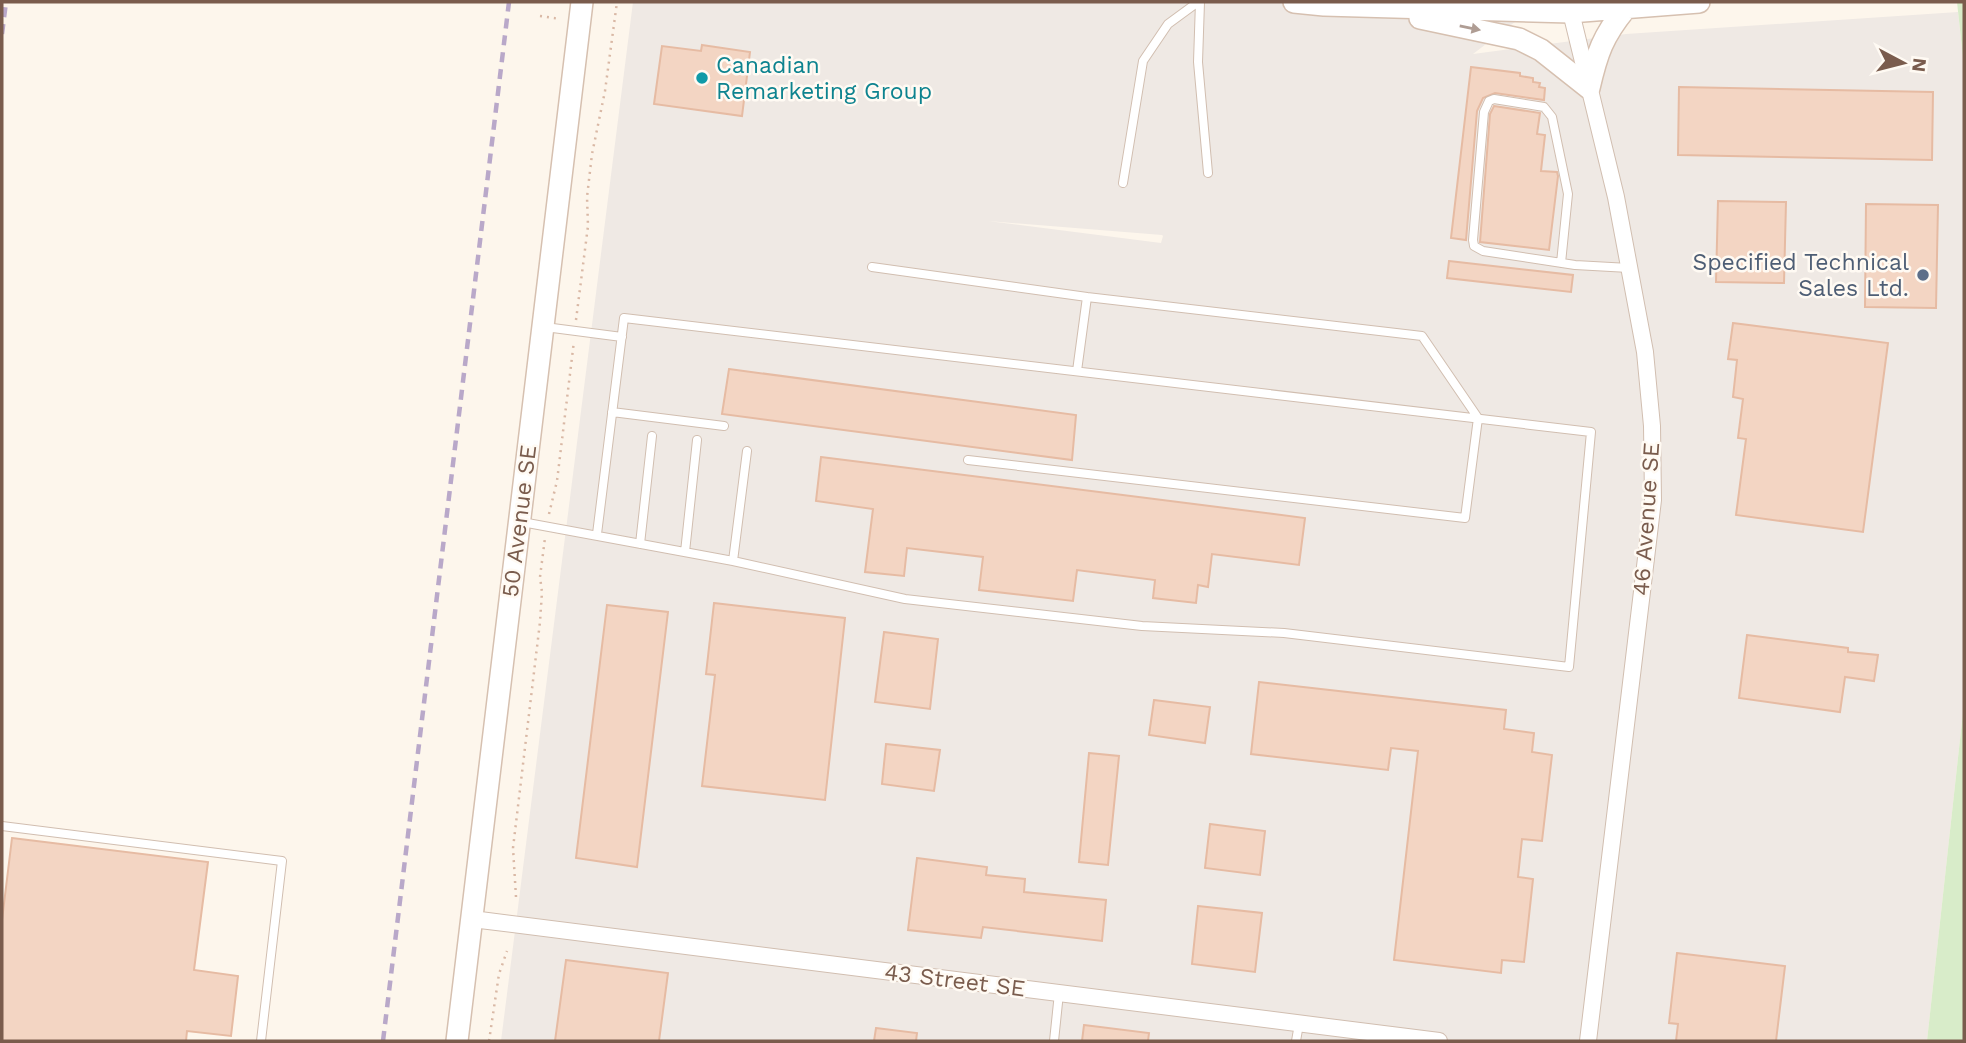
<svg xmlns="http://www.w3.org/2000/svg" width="1966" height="1043" viewBox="0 0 1966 1043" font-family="'Work Sans',sans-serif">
<rect width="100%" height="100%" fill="#fdf6ec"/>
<path fill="#efe9e4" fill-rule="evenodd" d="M633,2H1541L1473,54L1626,34L1958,12L1964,67V703L1927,1041H501ZM988,221L1162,235L1163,236L1161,243Z"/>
<path fill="#d8ecc9" d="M1957,2H1964V67Z
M1964,703V1041H1927Z"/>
<path fill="#f3d5c3" stroke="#e6bba3" stroke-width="2" d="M702,45L750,52L742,116L654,104L662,46L701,51Z
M1471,67L1520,73V76L1533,78V82L1540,83L1539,87L1545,88L1544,100L1495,93L1483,98L1477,111L1466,240L1451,238Z
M1679,87L1933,92L1932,160L1678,155Z
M1494,106L1540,113L1537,134L1545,135L1541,171L1557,172L1558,176L1549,250L1480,242L1490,114Z
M1718,201L1786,202L1784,283L1716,282Z
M1866,204L1938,205L1936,308L1865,307Z
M1449,261L1573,275L1571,292L1447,278Z
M1733,323L1888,343L1863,532L1736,515L1746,439L1738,438L1743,399L1733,397L1737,360L1728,359Z
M729,369L1076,415L1072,460L722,414Z
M821,457L1305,518L1299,565L1212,554L1208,587L1198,585L1196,603L1153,598L1155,580L1077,570L1073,601L979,590L983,557L907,548L904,576L865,572L873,509L816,501Z
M714,603L845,618L825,800L702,786L715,675L706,674Z
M607,605L668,612L637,867L576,858Z
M884,632L938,639L930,709L875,702Z
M1747,635L1848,648V652L1878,655L1874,681L1845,677L1840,712L1739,698Z
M1259,682L1506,710L1504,729L1534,733L1532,752L1552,755L1542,841L1522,839L1518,877L1533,879L1524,962L1502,960L1501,973L1394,960L1418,751L1391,748L1388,770L1251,754Z
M1154,700L1210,707L1205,743L1149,735Z
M886,744L940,750L934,791L882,784Z
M1089,753L1119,756L1108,865L1079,862Z
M1210,824L1265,831L1260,875L1205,868Z
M12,838L208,862L194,970L238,976L231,1036L187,1031L186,1041H2V920Z
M917,858L987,867L986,875L1025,879L1024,892L1106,900L1102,941L983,927L981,938L908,930Z
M1198,906L1262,913L1255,972L1192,964Z
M1677,953L1785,966L1776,1041H1676L1678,1024L1669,1023Z
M566,960L668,973L659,1041H555Z
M1084,1025L1149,1033L1148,1041H1082Z
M876,1028L917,1033L916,1041H874Z"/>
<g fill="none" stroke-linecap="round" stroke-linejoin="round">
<defs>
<path id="lane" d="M1200,2L1198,62L1208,173
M1123,183L1143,61L1168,24L1198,2
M1561,263L1568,194L1552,117L1544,107L1494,99L1489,101L1484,112L1473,240L1474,246L1483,251L1575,265L1629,268
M872,267L1087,297
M545,327L622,337
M612,412L724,426
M968,460L1465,518L1478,418L1422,336L1087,297L1077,371
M522,522L733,561L905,599L1142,626L1284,633L1569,667L1591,432L624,318L597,534
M640,544L652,436
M685,552L697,440
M733,561L747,451
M2,826L282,861L261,1041
M1054,1041L1059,993
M1296,1041L1299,1024"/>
<path id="street" d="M1569,4L1616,197L1645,352L1652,426L1653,500L1588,1041
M472,919L1439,1041"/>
<path id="secondary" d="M1294,2L1324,5L1570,12L1699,2
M1420,18L1519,39L1541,50L1589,88C1597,53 1603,36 1625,9
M457,1041L582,2"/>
</defs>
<use href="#lane" stroke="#d1beb0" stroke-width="10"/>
<use href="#street" stroke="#d1beb0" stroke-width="18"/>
<use href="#secondary" stroke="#d6c0b0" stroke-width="24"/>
<path stroke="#d9b8a5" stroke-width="2.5" stroke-dasharray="2 5" stroke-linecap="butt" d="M540,16L560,19
M576,320L588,226L587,197L592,154L605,91L617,2
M549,514L557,481L574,341
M516,897L513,848L540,622L542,592L540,577L545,538
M489,1041L499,974L507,951"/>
<use href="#lane" stroke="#fff" stroke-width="8"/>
<use href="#street" stroke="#fff" stroke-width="16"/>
<use href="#secondary" stroke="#fff" stroke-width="21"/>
<path stroke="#b9a8c9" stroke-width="4.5" stroke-dasharray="10 7" stroke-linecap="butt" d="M2,34L6,2
M383,1041L509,2"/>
</g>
<defs><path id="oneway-solid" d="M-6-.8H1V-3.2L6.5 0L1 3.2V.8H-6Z" transform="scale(1.75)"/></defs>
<use fill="#af9d94" href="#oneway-solid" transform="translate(1470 28) rotate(11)"/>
<circle fill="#0f9aa8" stroke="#fffaf3" stroke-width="2.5" cx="702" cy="78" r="7"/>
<circle fill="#5c6f8a" stroke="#fffaf3" stroke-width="2.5" cx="1923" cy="275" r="7"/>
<g text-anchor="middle" stroke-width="5" stroke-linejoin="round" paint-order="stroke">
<g font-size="23" fill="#0d838f" stroke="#fffaf3" text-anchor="start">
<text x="716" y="73">Canadian<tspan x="716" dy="26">Remarketing Group</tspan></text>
</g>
<g font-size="23" fill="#4e5e75" stroke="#fffaf3" text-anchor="end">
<text x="1909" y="270">Specified Technical<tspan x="1909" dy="26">Sales Ltd.</tspan></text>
</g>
<g font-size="23" fill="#7a5c4d" stroke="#fffaf3">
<text transform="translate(1646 519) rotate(-86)" y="8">46 Avenue SE</text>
<text transform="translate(519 521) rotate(-83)" y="8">50 Avenue SE</text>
<text transform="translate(955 980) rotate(7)" y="8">43 Street SE</text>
</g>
</g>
<rect width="1966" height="1043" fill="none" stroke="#7a5c4d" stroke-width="7"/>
<g transform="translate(1903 63) rotate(97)" stroke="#fffaf3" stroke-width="5" paint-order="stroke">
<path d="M0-5L12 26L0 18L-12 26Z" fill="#7a5c4d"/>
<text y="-10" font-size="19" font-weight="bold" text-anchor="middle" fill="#7a5c4d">N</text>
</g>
</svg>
